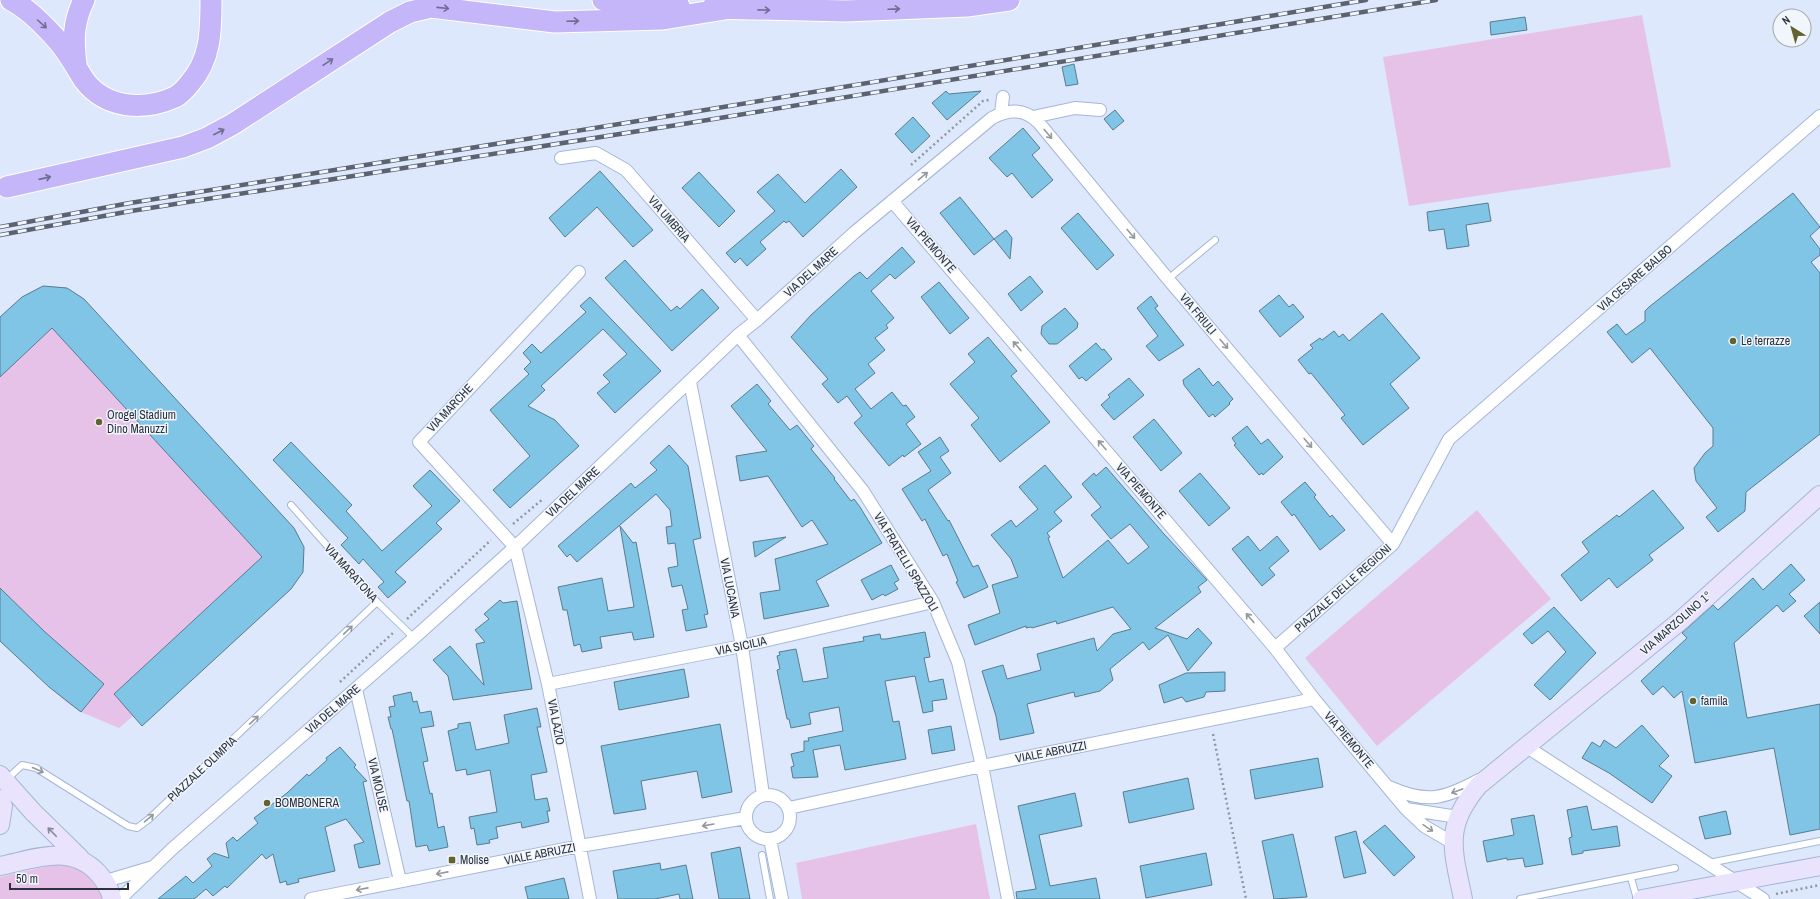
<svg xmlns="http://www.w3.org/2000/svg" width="1820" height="899" viewBox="0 0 1820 899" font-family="'Archivo Narrow',sans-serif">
<rect width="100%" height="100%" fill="#dde8fc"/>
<path fill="#e7c2e8" d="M1642,15L1671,167L1409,206L1383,57Z
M43,286L67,288L84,299L294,528C308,554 308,564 291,589L142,726L133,716L119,728L81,712L66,702L0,641V317L22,297Z
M1477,510L1551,599L1377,746L1305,658Z
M976,824L990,899H802L796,863Z
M69,861L93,877L103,899H0V877Z"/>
<path fill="#80c4e6" stroke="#597c8f" d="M1525,17L1527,30L1491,35L1490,22Z
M1074,64L1078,84L1066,86L1062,67Z
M946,91L949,94L981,91L947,120L932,103Z
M1115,110L1124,121L1113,130L1104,119Z
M913,117L930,136L912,153L895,134Z
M1023,128L1040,148L1032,155L1053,180L1032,198L1012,173L1007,177L989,158Z
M841,169L857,187L803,237L789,221L786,223L784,221L760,242L766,249L747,266L740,258L735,263L726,253L775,211L757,192L778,174L805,203Z
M600,171L653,230L633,247L597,207L565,237L549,218Z
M699,172L735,211L719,227L682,188Z
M1793,193L1820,227L1810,236L1820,249V255L1811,262L1820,273V434L1746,492L1745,511L1718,532L1706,517L1717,508L1696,481L1694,468L1705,453L1713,446V428L1650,348L1632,363L1607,332L1617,324L1626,335L1645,321V311L1649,307Z
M960,197L994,239L1006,230L1012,238L1010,259L994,239L974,255L940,213Z
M1488,203L1491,221L1466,225L1469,246L1447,249L1444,229L1429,231L1427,212Z
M1078,213L1114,255L1097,270L1061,228Z
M902,247L915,262L895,279L890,274L871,291L894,318L886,325L888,328L875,338L885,350L868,364L875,373L855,389L871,409L892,392L903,406L906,405L915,417L906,424L921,444L904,457L903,455L889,466L854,423L862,416L847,396L838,403L822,384L828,379L791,337L811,315L854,276L860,272L867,279Z
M625,260L671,311L677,306L680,309L702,289L719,308L672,351L605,278Z
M1030,276L1043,292L1021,311L1008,294Z
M939,282L969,318L950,334L921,297Z
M43,286L67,288L84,299L294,528L304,547L303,572L291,589L142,726L114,694L262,557L52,328L0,377V317L22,297Z
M1279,295L1289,307L1293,304L1304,317L1280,337L1259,311Z
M1151,296L1158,306L1155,308L1184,345L1159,361L1146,346L1158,336L1137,308Z
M590,297L661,371L615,413L597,393L610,382L603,375L627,354L603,329L541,386L545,390L528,406L555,420L579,446L510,508L493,490L530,456L490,410L529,374L524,369L531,362L523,353L532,344L541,353L586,312L580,306Z
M1065,308L1078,323L1077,328L1057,344H1049L1041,334L1042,326Z
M1382,313L1420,358L1390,384L1409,408L1363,445L1341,418L1345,415L1311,373L1309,374L1298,360L1313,348L1310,345L1320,338L1322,340L1334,331L1339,337L1343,334L1349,341Z
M988,337L1017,371L1011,376L1050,422L1000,462L971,425L979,418L950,384L975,362L968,354Z
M1096,343L1102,350L1104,349L1112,359L1086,381L1082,377L1079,379L1069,366Z
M1199,368L1213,386L1218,381L1233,399L1229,403L1230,404L1215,417L1213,414L1209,417L1184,385L1183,380Z
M1129,378L1144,395L1114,420L1101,405L1110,397L1108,395Z
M757,384L771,401L768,404L790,430L797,425L814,446L811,449L835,478L834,479L851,501L854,499L860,507L882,543L816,581L829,606L764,619L760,593L780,590L775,559L828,544L812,520L802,527L768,476L740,481L736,456L767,451L731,406Z
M1154,419L1182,453L1161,471L1133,437Z
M1247,426L1261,444L1268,439L1283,457L1263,475L1262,473L1259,475L1234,445L1236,444L1232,438Z
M940,437L949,451L940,457L951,473L928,490L948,521L949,520L973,567L978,565L988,587L964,598L956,582L958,581L947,554L943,556L925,519L922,521L902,489L931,471L918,452Z
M291,442L352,505L346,511L382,551L432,506L413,486L430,470L460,501L436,523L442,529L395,572L406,582L388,598L378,587L384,582L363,559L359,564L341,545L348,538L273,460Z
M669,445L688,466L701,538L693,540L708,614L704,615L707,627L686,631L682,610L688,609L682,585L672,587L668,568L678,566L675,543L668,544L666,527L672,526L670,510L656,494L577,562L570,554L567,557L558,546L631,483L635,488L657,470L650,463Z
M1045,465L1072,497L1054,512L1062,521L1047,533L1050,537L1048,538L1063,578L1108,540L1128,564L1149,547L1130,524L1111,539L1091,515L1101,507L1082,484L1094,473L1096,476L1106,467L1164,534L1207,580L1198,587L1201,592L1155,628L1187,639L1198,628L1212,643L1188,671L1168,635L1149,650L1143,642L1110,669L1113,680L1100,691L1075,697L1074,692L1027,704L1034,733L1000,740L996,716L982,671L1003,665L1007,679L1041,670L1037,654L1094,638L1097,651L1113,634L1131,629L1113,607L1057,624L1056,621L1032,628L1031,627L1026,628V626L975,645L968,625L1000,613L992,585L1018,577L1011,559L991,535L1011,520L1016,527L1038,509L1019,487Z
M1200,473L1230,508L1209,526L1179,491Z
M1305,482L1316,495L1314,497L1330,517L1332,515L1345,530L1320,550L1294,514L1292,516L1281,502Z
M1653,490L1684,528L1649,555L1653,560L1617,588L1609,578L1581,601L1561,575L1589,552L1582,542L1617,515L1619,517Z
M620,526L633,543L636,542L654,637L634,640L632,632L600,637L602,648L582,652L580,644L574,646L567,610H563L558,587L602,578L608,611L634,607Z
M1248,536L1260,551L1277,536L1289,551L1269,568L1275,575L1262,586L1232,549Z
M786,537L755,557L753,542Z
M1791,564L1805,580L1789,594L1796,601L1783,612L1777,605L1734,643L1747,718L1820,704V829L1790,835L1774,748L1695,763L1682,691L1674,698L1663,686L1653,695L1641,681L1687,638L1682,633L1713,605L1718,610L1753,578L1763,590Z
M891,565L899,580L894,583L898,589L885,596L883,594L872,600L861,580Z
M0,588L45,632L104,684L81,712L49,687L0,641Z
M500,600L503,603L517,601L532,689L453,700L448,676L433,660L450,646L484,685L476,644L485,642L475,630L489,619L484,614Z
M1820,602V634L1804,616Z
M1554,607L1596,653L1550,700L1534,685L1566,652L1548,631L1532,644L1523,634Z
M925,632L930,657L924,658L929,682L943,679L947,699L932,701L933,711L923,713L915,676L885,681L893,722L899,721L906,759L845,770L840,745L813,750L818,777L793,778L791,767L794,766L791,754L804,751V741H809L808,738L843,731L839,707L809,713L811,724L791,728L789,719H787L777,670L780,669L777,656L780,655L779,652L796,649L803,682L828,678L823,648L864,641L863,637L880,634L881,639H886Z
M684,669L689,697L619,710L614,682Z
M1225,672V691L1206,692L1204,697L1186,702L1182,697L1164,703L1159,685L1186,673Z
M411,692L413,702L417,701L420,713L431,711L434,726L421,728L428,761L423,762L430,794L432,793L438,828L444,826L448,847L429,851L427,845L416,847L409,801H407L392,729H391L388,717H391L389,707L395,706L393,696Z
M537,708L541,727H537L547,772L531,775L535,800L547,798L550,811H547L549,822L522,828L521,822L496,827L498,838L489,840L490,843L477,845L474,828L471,829L469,817L497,812L490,770L467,775L466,769L456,771L448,731L458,728V724L470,722L476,750L509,743L504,715Z
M720,724L732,792L702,798L697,771L641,781L646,809L614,814L601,746Z
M1642,725L1669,756L1659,766L1672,776L1652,803L1609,773L1582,758L1592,742L1600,747L1604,740L1616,748Z
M951,726L955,750L932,754L928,730Z
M340,747L356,765L354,767L367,781L363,782L380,864L359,868L354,845L364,842L346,819L325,827L335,871L298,879L299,882L287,885L286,881L280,883L273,854L266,859L262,854L227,888L225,886L213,896L206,889L194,899H158L186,876L193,883L212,866L207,859L214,853L229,858L226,843L233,837L237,841L258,823L254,818L287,793L307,774L309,776L327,760L326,758Z
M1318,758L1323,787L1255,799L1250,770Z
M1188,778L1194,809L1129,823L1123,792Z
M1075,793L1082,826L1039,835L1050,886L1096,878L1100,899H1017L1016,892L1036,889L1018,806Z
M1587,806L1592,830L1617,826L1620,846L1583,851V853L1572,855L1569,838L1572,837L1567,810Z
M1726,811L1731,834L1705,839L1699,817Z
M1534,815L1543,864L1525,867L1523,858L1507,860V858L1487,862L1483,841L1514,835L1511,819Z
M1385,825L1415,857L1394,876L1363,842Z
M1356,831L1366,873L1344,878L1335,837Z
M1293,834L1307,897L1274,899L1262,841Z
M740,847L750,899H719L711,853Z
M1206,853L1212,885L1146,898L1140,866Z
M660,863L661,870L686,865L693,899H680L679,894L655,899H618L613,871Z
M564,878L569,899H528L525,887Z"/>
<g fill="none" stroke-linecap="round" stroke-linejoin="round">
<defs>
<path id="service" d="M1168,279L1215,240
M291,505L377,602L414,638
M6,780L22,765L36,768L128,826L137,828L149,819L377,602
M762,855L770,899
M1709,863L1820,841
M1631,878L1637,899
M1520,899L1675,868"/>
<path id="minor" d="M1001,113L1003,97
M1033,117L1075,108L1100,110
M561,158L596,153L626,170L757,320
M892,201L1275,648L1314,699L1406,809L1424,826L1453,843
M579,272L419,442L515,547L548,684L590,899
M738,335L863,491L933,602L958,662L982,766L1008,899
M690,382L742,646L763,795
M1275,648L1393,544L1449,439L1820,116
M548,684L742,646L933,602
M356,689L400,881
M1527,747L1763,899
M1389,787C1427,804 1444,799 1479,780
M746 817a22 22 0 1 1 44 0a22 22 0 1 1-44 0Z
M789,808L982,766L1314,699
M1406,809L1458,817
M770,839L782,899
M106,881L153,867
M120,899L172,849L414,638L515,547L738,335L757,320L855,232L992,118C1008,109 1025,108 1039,123L1168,279L1393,544
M311,899L580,846L746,818"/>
<path id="secondary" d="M0,775L33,812L80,858
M0,799L3,806L0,825
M0,866C35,859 70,843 98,873C105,881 110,888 112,899
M1463,899C1453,850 1443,827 1479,785L1679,622L1820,495
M1642,899L1820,866"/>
<path id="trunk" d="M11,0C29,9 46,27 59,42C69,54 76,67 84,80C106,109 144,111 175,97C181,94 186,88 190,83C211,59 211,30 211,0
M603,0L679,6
M712,8L846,11L967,6L1009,0
M76,64C73,40 73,22 84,0
M7,187L183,147L207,138L233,124L390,22L410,12L431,7L555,22L663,19L725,9"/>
</defs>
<use href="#service" stroke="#a5b6d6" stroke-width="8"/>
<use href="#minor" stroke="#a5b6d6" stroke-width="14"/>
<use href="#secondary" stroke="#a5b6d6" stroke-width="20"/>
<use href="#trunk" stroke="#fff" stroke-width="23"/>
<path stroke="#8f98a9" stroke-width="2.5" stroke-dasharray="2 3" stroke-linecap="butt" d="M911,165L983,101L989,100
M513,524L543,499
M407,619L491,540
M340,682L394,632
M1213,734L1246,899
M1776,894L1820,885"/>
<use href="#service" stroke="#fff" stroke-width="6"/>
<use href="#minor" stroke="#fff" stroke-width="12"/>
<use href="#secondary" stroke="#e9e3fd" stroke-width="18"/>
<use href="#trunk" stroke="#c4b6f8" stroke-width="21"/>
<defs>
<path id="rail" d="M0,227L130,203L675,115L1366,0
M0,235L131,211L677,125L1436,0"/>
</defs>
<use href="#rail" stroke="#5b6372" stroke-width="4.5"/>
<use href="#rail" stroke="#f1f5fc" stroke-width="3" stroke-dasharray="9" stroke-linecap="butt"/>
</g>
<defs><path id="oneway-shaft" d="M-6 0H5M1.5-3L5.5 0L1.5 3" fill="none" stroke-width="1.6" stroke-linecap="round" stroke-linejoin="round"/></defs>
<g stroke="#706d92">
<use href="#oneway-shaft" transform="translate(443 8) rotate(6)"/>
<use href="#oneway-shaft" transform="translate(894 9) rotate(-2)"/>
<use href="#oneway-shaft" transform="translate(764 10) rotate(1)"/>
<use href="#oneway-shaft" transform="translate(573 21) rotate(-2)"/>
<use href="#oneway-shaft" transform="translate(42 24) rotate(42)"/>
<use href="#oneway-shaft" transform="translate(328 62) rotate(-34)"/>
<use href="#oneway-shaft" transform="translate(219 132) rotate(-27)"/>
<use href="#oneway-shaft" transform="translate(45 178) rotate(-13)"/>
</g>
<g stroke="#95989f">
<use href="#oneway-shaft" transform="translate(1048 134) rotate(50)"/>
<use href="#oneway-shaft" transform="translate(923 176) rotate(-40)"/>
<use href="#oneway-shaft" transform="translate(1131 234) rotate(50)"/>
<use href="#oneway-shaft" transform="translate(1224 344) rotate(50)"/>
<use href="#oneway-shaft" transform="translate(1017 346) rotate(-131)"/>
<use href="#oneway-shaft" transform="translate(1308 443) rotate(50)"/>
<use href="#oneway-shaft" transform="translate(1102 445) rotate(-131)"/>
<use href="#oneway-shaft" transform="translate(1250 618) rotate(-131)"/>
<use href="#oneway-shaft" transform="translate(348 630) rotate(-44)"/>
<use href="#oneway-shaft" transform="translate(254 720) rotate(-43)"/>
<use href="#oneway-shaft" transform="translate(38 770) rotate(24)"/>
<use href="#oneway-shaft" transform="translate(1457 791) rotate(160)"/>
<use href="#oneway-shaft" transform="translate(149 818) rotate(-40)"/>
<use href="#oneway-shaft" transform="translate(708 825) rotate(170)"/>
<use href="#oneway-shaft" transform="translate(1428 828) rotate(34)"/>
<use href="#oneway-shaft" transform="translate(442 873) rotate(169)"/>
<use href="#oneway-shaft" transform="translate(362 889) rotate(169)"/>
</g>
<use stroke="#8a8a9e" href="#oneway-shaft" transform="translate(52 832) rotate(-134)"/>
<g fill="#64622f" stroke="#f1f5fc" stroke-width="1.5">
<circle cx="1733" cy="341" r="4"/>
<circle cx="99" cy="422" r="4"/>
<circle cx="1693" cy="701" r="4"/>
<circle cx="267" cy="803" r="4"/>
<rect x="448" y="856" width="8" height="8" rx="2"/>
</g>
<g text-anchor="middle" stroke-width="3" stroke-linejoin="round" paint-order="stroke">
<g font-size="12" fill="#2b323f" stroke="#f1f5fc">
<text transform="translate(669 219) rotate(49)" y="4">VIA UMBRIA</text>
<text transform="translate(931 245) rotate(49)" y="4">VIA PIEMONTE</text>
<text transform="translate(811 272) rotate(-42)" y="4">VIA DEL MARE</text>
<text transform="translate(1635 278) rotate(-41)" y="4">VIA CESARE BALBO</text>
<text transform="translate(1198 314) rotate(50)" y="4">VIA FRIULI</text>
<text transform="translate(450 408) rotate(-47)" y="4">VIA MARCHE</text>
<text transform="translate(1141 491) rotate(49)" y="4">VIA PIEMONTE</text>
<text transform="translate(573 492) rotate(-43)" y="4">VIA DEL MARE</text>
<text transform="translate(906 562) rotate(59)" y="4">VIA FRATELLI SPAZZOLI</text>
<text transform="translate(351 573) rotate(48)" y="4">VIA MARATONA</text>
<text transform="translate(730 588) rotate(79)" y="4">VIA LUCANIA</text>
<text transform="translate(1343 588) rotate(-42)" y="4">PIAZZALE DELLE REGIONI</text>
<text transform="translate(1676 623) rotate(-41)" y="4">VIA MARZOLINO 1°</text>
<text transform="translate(741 646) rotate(-12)" y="4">VIA SICILIA</text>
<text transform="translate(333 709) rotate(-41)" y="4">VIA DEL MARE</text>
<text transform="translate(556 722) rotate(79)" y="4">VIA LAZIO</text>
<text transform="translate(1349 740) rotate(50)" y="4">VIA PIEMONTE</text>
<text transform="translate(1051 752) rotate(-11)" y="4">VIALE ABRUZZI</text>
<text transform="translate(202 769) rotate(-43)" y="4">PIAZZALE OLIMPIA</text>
<text transform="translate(378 785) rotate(77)" y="4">VIA MOLISE</text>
<text transform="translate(540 854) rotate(-11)" y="4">VIALE ABRUZZI</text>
</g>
<g font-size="12" fill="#2b323f" stroke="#f1f5fc" text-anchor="start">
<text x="1741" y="345">Le terrazze</text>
<text x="107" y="419">Orogel Stadium<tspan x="107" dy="14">Dino Manuzzi</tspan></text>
<text x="1701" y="705">famila</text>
<text x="275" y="807">BOMBONERA</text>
<text x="460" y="864">Molise</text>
</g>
</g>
<g transform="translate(1792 28) rotate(323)"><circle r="19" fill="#f1f5fc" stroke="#a2a7b0"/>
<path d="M0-3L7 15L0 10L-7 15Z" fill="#64622f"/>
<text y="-6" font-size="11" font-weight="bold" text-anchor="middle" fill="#2b323f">N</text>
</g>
<path d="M10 883v6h118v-6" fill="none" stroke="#2b323f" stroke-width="2"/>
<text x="16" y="883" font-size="12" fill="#2b323f" stroke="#f1f5fc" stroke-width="3" paint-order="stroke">50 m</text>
</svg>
